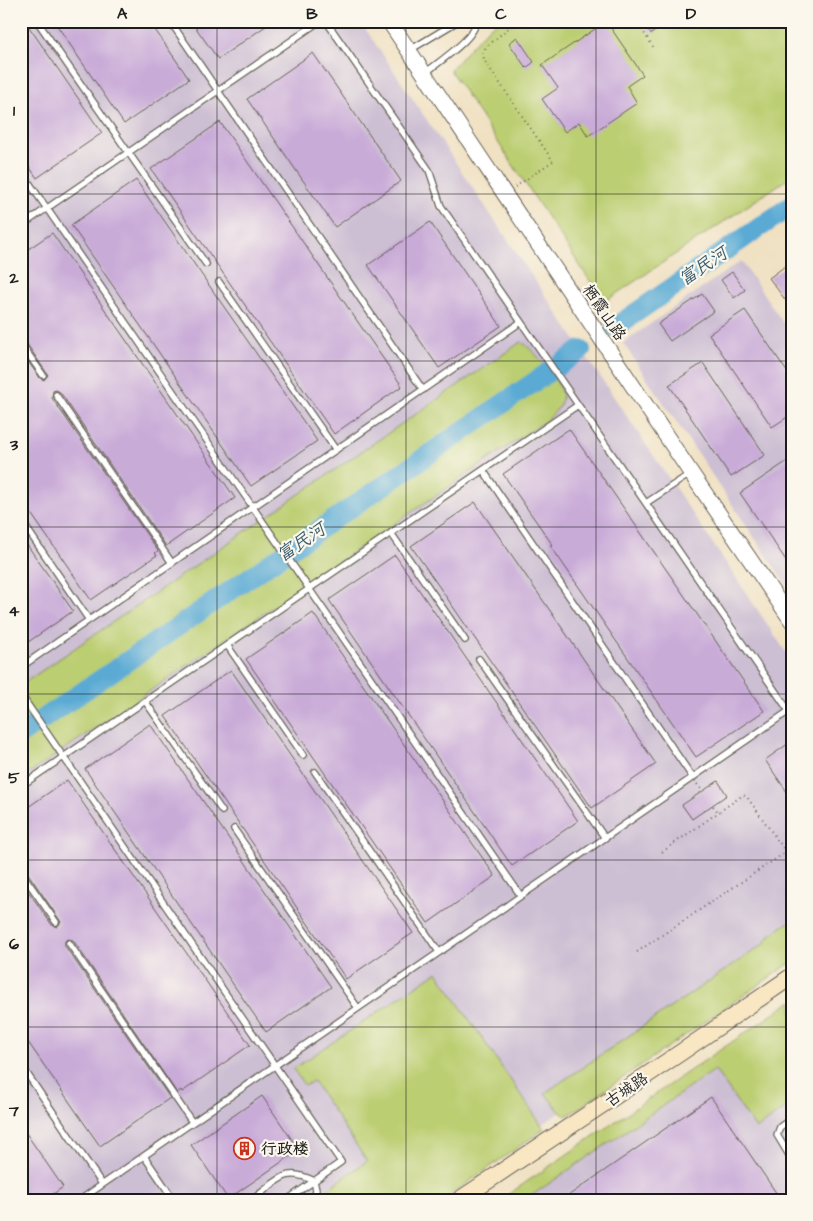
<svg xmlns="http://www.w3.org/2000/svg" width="813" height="1221" viewBox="0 0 813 1221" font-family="'Architects Daughter','LXGW WenKai TC',sans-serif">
<rect width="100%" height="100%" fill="#fbf7ec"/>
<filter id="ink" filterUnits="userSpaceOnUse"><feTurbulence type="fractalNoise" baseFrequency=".02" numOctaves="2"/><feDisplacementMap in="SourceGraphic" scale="10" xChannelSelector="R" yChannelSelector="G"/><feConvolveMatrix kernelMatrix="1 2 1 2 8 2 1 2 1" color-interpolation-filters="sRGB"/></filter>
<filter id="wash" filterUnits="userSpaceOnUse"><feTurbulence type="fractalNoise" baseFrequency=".0096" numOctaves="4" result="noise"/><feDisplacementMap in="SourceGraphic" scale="20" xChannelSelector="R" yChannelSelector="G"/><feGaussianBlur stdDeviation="1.12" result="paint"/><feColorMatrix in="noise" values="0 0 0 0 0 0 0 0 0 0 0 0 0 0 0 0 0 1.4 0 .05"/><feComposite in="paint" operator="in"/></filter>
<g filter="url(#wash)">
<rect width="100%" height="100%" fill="#f0e1c3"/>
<path fill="#ccbed3" d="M21,21H360L792,661V955L431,1200H21Z
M741,261L792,336V593L623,343Z
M792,1019V1200H525L716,1070Z"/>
<path fill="#bbce71" stroke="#6c7546" d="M498,21H792V176L604,302L450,70L486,30Z
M521,342C533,348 562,383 562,396C562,406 554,413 548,419L21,779V685Z
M792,920V962L573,1112L566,1116L560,1112L545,1093L765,943L770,935Z
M437,972L544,1129L443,1200H325L329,1188L367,1161L313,1081L305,1086L293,1069Z
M792,1001V1104L756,1129L715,1070L525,1200H500Z"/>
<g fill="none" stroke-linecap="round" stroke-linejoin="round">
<path stroke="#5aaad4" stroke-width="20" d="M615,327L792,205
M21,734L581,350"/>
</g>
<g id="blocks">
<path fill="#c9abd8" d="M21,21H25L102,133L37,178L21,155Z
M54,21H149L189,79L124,124Z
M191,21H273L218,59Z
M590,21H606L643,75L627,86L637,103L588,136L579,122L565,132L542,99L558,88L542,65L595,29Z
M654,21H670L651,34L646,27Z
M517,37L534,62L526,68L509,43Z
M313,53L401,181L335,227L247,99Z
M220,122L402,386L334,434L151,169Z
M136,180L317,441L251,486L71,225Z
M430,222L501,326L439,368L368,265Z
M52,233L235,498L166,546L60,392L56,390L53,391L52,398L158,551L155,553L157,555L91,600L21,499V352L40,378L44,380L48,375L25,341L21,339V254Z
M792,261V309L769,278Z
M732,272L745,290L734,298L721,280Z
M702,294L714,311L670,341L658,324Z
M745,310L792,379V414L772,427L709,334Z
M703,363L765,455L731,477L669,385Z
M569,429L764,711L696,757L550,545L552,544L503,474Z
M792,458V569L740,493Z
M475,502L656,764L592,808L411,546Z
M21,536L73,611L21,647Z
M395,555L578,821L512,866L329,600Z
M313,613L495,876L428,923L246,659Z
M231,670L413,933L346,979L165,716Z
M150,724L331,987L266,1032L85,769Z
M792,741V799L765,760Z
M67,780L250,1045L182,1092L181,1090L177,1093L73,940L67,939L65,941V946L170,1098L100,1146L21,1032V881L52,925L57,927L61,922L25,869L21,867V812Z
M718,781L727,795L692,819L682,805Z
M262,1096L299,1150L228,1199L191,1145Z
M711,1097L781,1200H685L682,1195L675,1200H562Z
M21,1126L63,1187L45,1200H21Z"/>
</g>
</g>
<g filter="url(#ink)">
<use href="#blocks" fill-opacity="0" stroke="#666156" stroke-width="1"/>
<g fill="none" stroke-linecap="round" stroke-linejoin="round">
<defs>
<path id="service" d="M37,21L206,264
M170,21L423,390
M410,50L458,21
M424,74C437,63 476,38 476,21
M21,171L521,896
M21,226L320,21
M219,282L336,450
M21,344L43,375
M56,395L172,563
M483,470L693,778
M646,503L690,474
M21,520L89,620
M391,533L465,640
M227,645L303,755
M479,659L605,838
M21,667L521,322
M21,695L341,1162L287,1200
M145,701L222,811
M315,772L439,952
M21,786L578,405
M234,829L358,1008
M21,872L56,922
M69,943L192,1122
M21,1065L102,1184
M792,1118L780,1127L777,1135L792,1160
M144,1156L174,1200
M80,1200L789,711L441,206L429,170L326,21
M254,1200L257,1196C279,1180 286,1166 314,1181L316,1190L314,1200"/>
<path id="tertiary" d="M389,21L691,473L792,621"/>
<path id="secondary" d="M459,1200L680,1053L792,976"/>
</defs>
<use href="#service" stroke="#666156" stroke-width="8"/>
<use href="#tertiary" stroke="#666156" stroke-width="17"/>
<use href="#secondary" stroke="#666156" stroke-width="18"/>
<path stroke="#666156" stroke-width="2" stroke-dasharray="1 4" stroke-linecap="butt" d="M636,21L654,48
M515,187L553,161L484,60L483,53L486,47L517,21
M697,784L702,790
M713,806L718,812
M662,852L743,795L747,797L786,852
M637,952L792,848"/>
<use href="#service" stroke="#fff" stroke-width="5.5"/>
<use href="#tertiary" stroke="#fff" stroke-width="15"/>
<use href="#secondary" stroke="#f9e7c3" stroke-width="16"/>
</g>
</g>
<path fill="none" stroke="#1c1c1c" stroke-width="1" stroke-opacity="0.55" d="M217,21V1200M406,21V1200M596,21V1200M21,194H792M21,361H792M21,527H792M21,694H792M21,860H792M21,1027H792"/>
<defs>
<symbol id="building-ring" viewBox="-11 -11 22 22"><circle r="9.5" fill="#fbf7ec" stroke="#c8321e" stroke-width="1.5"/><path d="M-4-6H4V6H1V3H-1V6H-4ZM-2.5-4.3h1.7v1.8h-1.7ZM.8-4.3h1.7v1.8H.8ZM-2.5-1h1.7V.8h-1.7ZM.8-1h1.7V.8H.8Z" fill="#c8321e"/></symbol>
</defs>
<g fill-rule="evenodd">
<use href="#building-ring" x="232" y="1136" width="25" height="25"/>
</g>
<g text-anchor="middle" stroke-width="4.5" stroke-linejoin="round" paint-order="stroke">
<g font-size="16" fill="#1c1c1c" stroke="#fbf7ec">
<text transform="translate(605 312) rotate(56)" y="6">栖霞山路</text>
<text transform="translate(626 1089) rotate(-34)" y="6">古城路</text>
</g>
<g font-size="16" font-weight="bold" fill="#1c1c1c" stroke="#fbf7ec" text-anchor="start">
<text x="261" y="1154">行政楼</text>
</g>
<g font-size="18" font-style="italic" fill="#385c6f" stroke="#fbf7ec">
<text transform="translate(703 266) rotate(-34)" y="6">富民河</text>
<text transform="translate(301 542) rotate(-34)" y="6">富民河</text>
</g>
</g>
<rect width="813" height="1221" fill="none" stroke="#fbf7ec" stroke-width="55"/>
<rect x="28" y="28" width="758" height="1166" fill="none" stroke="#1c1c1c" stroke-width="2"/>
<g font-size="16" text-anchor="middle" font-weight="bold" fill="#1c1c1c">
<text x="122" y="19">A</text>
<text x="312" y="19">B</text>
<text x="501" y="19">C</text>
<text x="691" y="19">D</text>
<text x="14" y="116">1</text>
<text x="14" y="283">2</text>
<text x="14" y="450">3</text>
<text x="14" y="616">4</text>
<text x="14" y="783">5</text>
<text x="14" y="949">6</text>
<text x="14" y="1116">7</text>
</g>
</svg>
